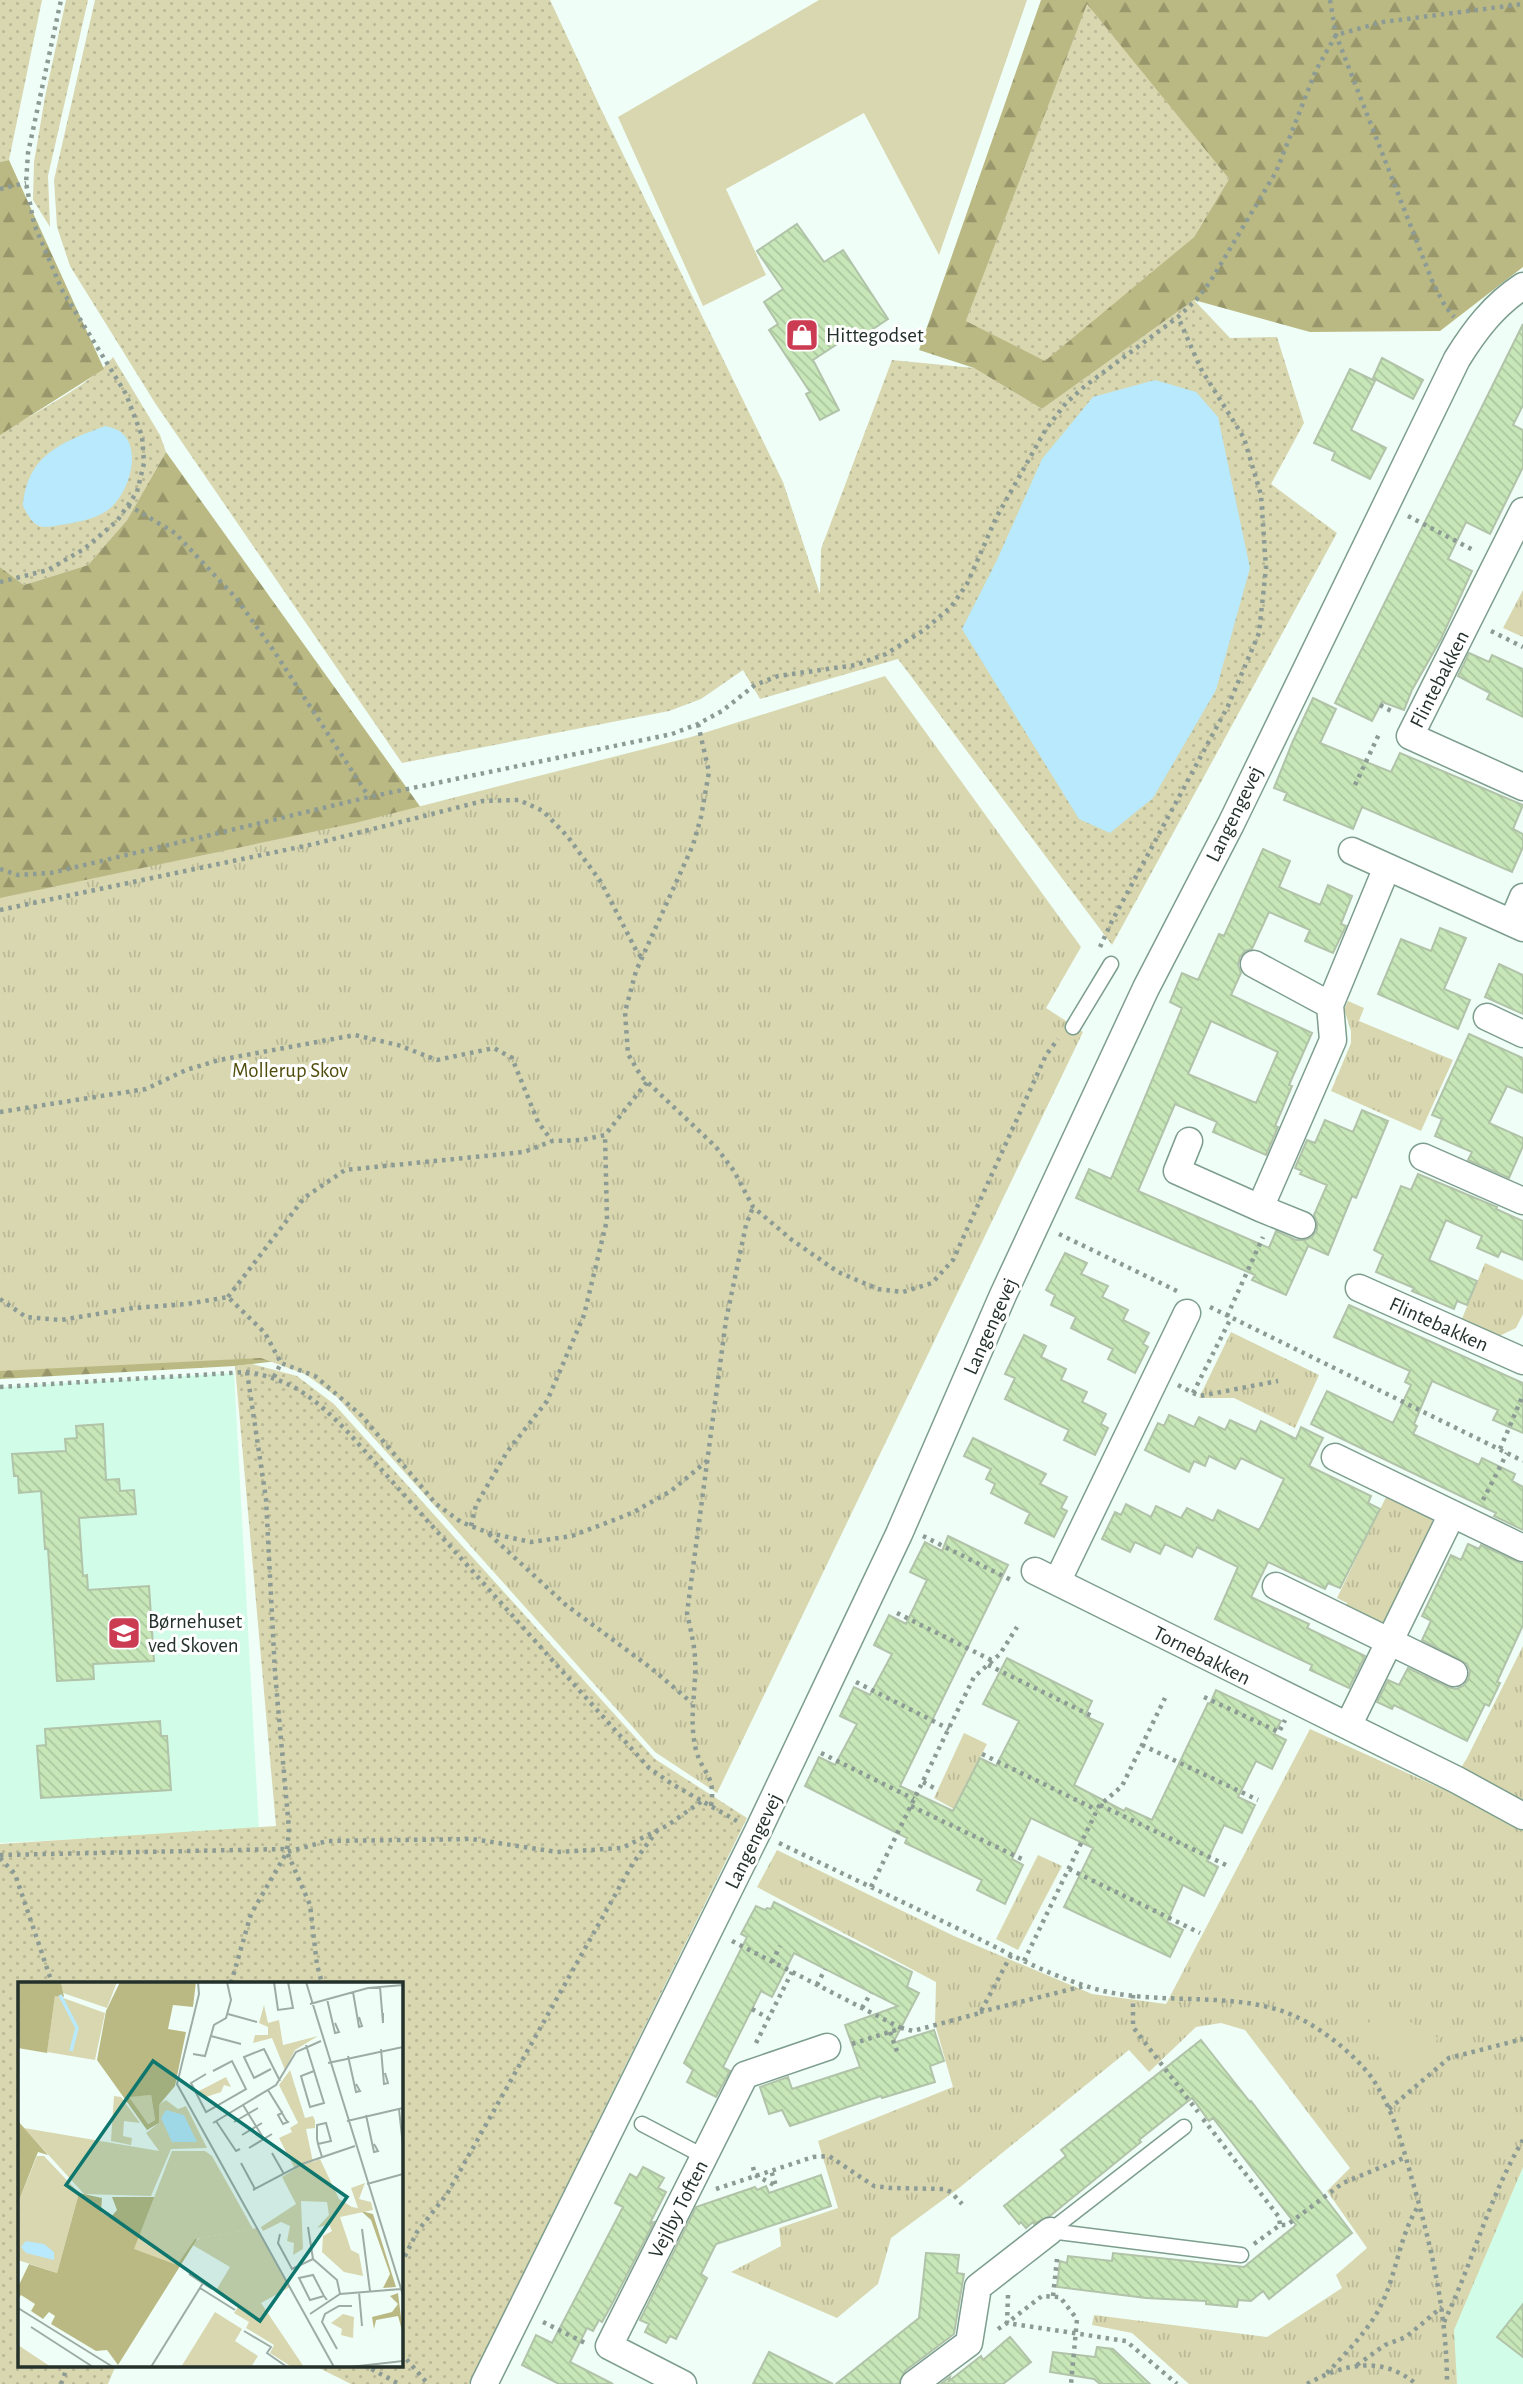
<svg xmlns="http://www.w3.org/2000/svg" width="1523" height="2384" viewBox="0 0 1523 2384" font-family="'Alegreya Sans',sans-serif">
<defs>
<pattern id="grass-dots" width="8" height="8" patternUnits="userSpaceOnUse" patternTransform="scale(1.75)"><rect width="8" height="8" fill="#d8d7b0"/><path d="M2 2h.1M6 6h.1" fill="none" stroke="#b9b998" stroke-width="1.8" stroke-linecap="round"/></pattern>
<pattern id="forest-firs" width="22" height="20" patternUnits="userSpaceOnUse" patternTransform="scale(1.75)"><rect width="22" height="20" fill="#bbb983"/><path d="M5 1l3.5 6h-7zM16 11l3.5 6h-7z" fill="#98976b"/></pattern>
<pattern id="park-tufts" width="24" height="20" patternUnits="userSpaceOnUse" patternTransform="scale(1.75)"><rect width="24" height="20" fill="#d8d7b0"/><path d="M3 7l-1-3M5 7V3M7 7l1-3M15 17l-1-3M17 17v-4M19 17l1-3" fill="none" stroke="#b9b998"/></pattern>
<pattern id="building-back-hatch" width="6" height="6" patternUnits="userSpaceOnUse" patternTransform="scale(1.75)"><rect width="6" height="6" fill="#c7e7b8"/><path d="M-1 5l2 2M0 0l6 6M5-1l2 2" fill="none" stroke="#abc79e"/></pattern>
</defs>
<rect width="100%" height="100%" fill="#f0fef8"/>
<path fill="#d1fde8" d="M234,1373L259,1830L0,1843V1387Z
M1523,2167V2384H1457L1453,2330Z"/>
<path fill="url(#grass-dots)" d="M0,0H42L9,160L0,162Z
M66,0H88L48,176L50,227L33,200L34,162L45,97Z
M95,0H550L601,109L783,482L820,594L821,549L892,360L974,368L1042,409L1194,300L1230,338L1277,337L1304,423L1271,484L1337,533L1112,945L898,659L760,699L743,670L701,699L669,711L402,763L155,403L70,266L57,227L54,180Z
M1087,3L1229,179L1194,237L1046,362L966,321Z
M113,357L160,435L166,452L127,520L88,565L24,585L0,567V434C33,413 90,386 113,357Z
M252,1364L297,1376L334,1404L655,1759L747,1818L469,2384H351L313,2365H401V1983H19V2365H116L108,2384H0V1844L276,1826L235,1366Z"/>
<path fill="url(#forest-firs)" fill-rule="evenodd" d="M1041,0H1523V267L1440,331L1310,332L1194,300L1042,409L974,368L919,350ZM1087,4L1229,179L1194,237L1045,361L966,321Z
M9,160L104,369L0,435V162Z
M166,452L424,812L346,1383L287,1360L235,1366L0,1379V567L24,585L88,565L127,520Z"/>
<path fill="url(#park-tufts)" d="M1523,590V637L1503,628Z
M885,676L1081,947L1046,1008L1083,1032L717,1793L655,1752L337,1397L305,1374L261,1358L0,1371V898L355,823L691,737Z
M1348,1001L1364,1008L1359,1021L1453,1060L1421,1131L1331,1091L1351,1043V1031L1344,1009Z
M1485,1263L1523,1280V1314L1516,1328L1497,1337L1461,1321Z
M1231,1332L1319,1375L1295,1428L1234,1398H1199Z
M1388,1493L1427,1509L1435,1527L1391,1619L1374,1625L1344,1612L1347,1603L1337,1598Z
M1523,1646V2167L1454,2330L1457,2384H1189L1132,2333L1092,2325L1094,2315L1267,2337L1342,2288L1336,2275L1367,2248L1327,2191L1350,2168L1245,2030L1221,2023L1196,2027L1149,2072L1129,2050L959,2188L891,2238L878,2284L837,2318L731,2272L781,2246L779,2228L838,2208L818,2141L953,2087L935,2024L936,1982L757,1887L777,1850L954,1936L1092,1994L1166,2004L1310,1729L1447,1791L1467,1758Z
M964,1733L987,1744L954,1809L934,1798Z
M1038,1855L1062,1866L1018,1950L996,1939Z"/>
<path fill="#d8d7b0" d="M819,0H1027L939,255L864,113L726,189L766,275L703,306L618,117Z
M1380,2004L1438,2038L1414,2078L1357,2044Z"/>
<path fill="#b8e9fd" d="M1155,380L1196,392L1218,417L1250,568L1216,690L1153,798L1110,833L1079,819L962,629L997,560L1042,459L1093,397Z
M105,426C113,428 119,429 125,436C141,456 127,496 108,510C95,519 82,521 67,524C41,528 36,532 23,506C27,454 63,442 105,426Z"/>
<path fill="url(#building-back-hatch)" stroke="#b1c3a8" stroke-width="2" fill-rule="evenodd" d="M797,224L824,262L843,250L888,319L858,339L854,333L813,360L839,410L820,420L806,394L810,392L769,330L778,324L764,302L783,289L757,251Z
M1523,324V405L1513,425L1523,430V467L1490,534L1466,522L1448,559L1472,571L1441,639L1412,690L1404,710L1382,702L1372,721L1335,703Z
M1382,358L1423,380L1413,399L1373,378Z
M1350,369L1375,381L1351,430L1386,448L1370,479L1332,460L1335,452L1314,443Z
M1469,653L1489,662L1492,655L1523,669V717L1487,699L1490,693L1458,676Z
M1313,698L1336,709L1320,743L1391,772L1400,753L1523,805L1513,829L1523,834V847L1512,872L1362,807L1353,829L1284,800L1287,793L1274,788L1293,741Z
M1263,849L1290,861L1279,887L1320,905L1328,885L1352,896L1341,924L1346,926L1333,953L1305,941L1310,930L1269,912L1252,949L1245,951L1240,957L1238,965L1241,973L1231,995L1312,1033L1289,1085L1292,1086L1275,1126L1278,1127L1266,1155L1213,1132L1217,1122L1175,1104L1138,1191L1269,1248L1276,1231L1296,1240H1305L1312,1237L1317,1230V1222L1314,1215L1327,1185L1300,1174L1302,1171L1295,1168L1307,1140L1315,1143L1325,1120L1353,1132L1362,1110L1388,1121L1356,1198L1352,1196L1328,1255L1308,1246L1286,1295L1252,1280L1255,1275L1076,1198L1089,1169L1111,1179L1182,1008L1170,1002L1182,973L1198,980L1219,934L1224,936ZM1211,1021L1278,1052L1256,1103L1188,1074Z
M1440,928L1466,938L1444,989L1470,1000L1458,1029L1378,994L1401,939L1431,951Z
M1499,964L1523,975V1014L1485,997Z
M1469,1034L1523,1058V1093L1507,1086L1489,1123L1523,1138V1146L1509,1178L1468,1160L1472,1152L1435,1136L1442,1119L1432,1115Z
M1418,1174L1497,1207L1496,1209L1523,1221V1260L1501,1251L1498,1257L1477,1248L1482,1236L1446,1220L1429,1260L1477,1281L1467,1305L1457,1301L1454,1309L1412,1291L1414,1288L1376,1272L1383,1255L1374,1250L1390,1213L1401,1186L1411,1190Z
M1065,1253L1087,1263L1081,1274L1108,1286L1102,1297L1128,1310L1123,1320L1149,1333L1143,1344L1148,1347L1135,1373L1108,1359L1113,1349L1071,1328L1076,1317L1051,1305L1055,1295L1046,1290Z
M1349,1305L1523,1383V1433L1493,1420L1498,1410L1432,1381L1414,1424L1417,1426L1413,1434L1479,1465L1482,1458L1515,1474L1512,1481L1523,1487V1530L1494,1516L1496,1513L1311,1424L1327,1391L1393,1423L1411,1385L1405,1382L1410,1371L1334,1337Z
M1024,1335L1046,1346L1041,1357L1066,1369L1061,1380L1087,1392L1082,1402L1106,1414L1101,1424L1108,1428L1095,1455L1064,1440L1069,1430L1005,1399L1015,1378L1005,1374Z
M1169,1415L1194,1427L1199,1417L1225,1430L1230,1420L1256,1432L1261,1421L1296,1439L1301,1427L1323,1438L1309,1466L1371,1496L1368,1503L1380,1509L1340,1588L1328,1583L1325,1589L1268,1562L1251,1597L1309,1624L1307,1628L1365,1656L1349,1688L1310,1670L1312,1665L1215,1619L1238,1567L1197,1547L1192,1557L1165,1544L1160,1554L1135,1542L1130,1552L1102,1539L1115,1512L1121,1515L1126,1504L1151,1517L1156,1506L1181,1518L1187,1508L1213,1521L1218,1510L1259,1530L1264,1521L1284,1479L1241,1458L1235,1469L1209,1456L1205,1466L1194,1461L1189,1472L1145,1450L1158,1423L1164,1426Z
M103,1424L106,1480L119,1479L120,1491L134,1490L136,1514L79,1518L83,1576L87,1575L88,1590L149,1586L154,1661L93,1664L94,1679L57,1681L48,1549H45L41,1491L19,1493L18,1476H14L12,1454L66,1451L65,1439L77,1438L76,1426Z
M973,1438L1046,1474L1040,1484L1067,1497L1061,1508L1067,1511L1054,1537L1025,1523L1030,1513L991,1493L995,1484L986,1479L991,1469L964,1456Z
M948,1536L1008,1565L900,1786L953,1811L980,1758L996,1766L1019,1721L983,1704L1007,1658L1092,1701L1085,1716L1103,1724L1074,1785L1124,1811L1126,1808L1152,1820L1208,1703L1210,1704L1216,1690L1281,1721L1274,1734L1286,1740L1272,1769L1256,1761L1238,1797L1255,1805L1242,1833L1224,1825L1207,1861L1218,1867L1204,1896L1183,1885L1167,1922L1183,1930L1170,1957L1064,1907L1093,1848L1031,1818L1012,1859L1023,1865L1005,1904L977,1890L982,1880L905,1843L907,1838L805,1786L819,1757L835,1765L857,1724L840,1716L854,1687L870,1695L892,1654L874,1645L889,1615L906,1624L927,1580L910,1572L925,1542L942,1551Z
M1468,1544L1479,1549L1481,1545L1523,1564V1625L1497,1682L1500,1683L1489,1706L1485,1704L1467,1741L1394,1705L1392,1709L1377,1702L1388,1680L1399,1685L1408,1668L1448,1687L1456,1689L1463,1686L1468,1680L1470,1671L1467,1664L1422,1640L1431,1621L1422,1616L1441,1576L1451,1555L1461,1560Z
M160,1721L161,1736H167L171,1790L41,1798L37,1746L46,1745L45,1729Z
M774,1902L912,1972L907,1987L919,1993L893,2043L934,2030L944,2061L930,2066L935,2082L882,2098L881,2096L790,2126L782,2110L769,2114L760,2087L788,2077L792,2089L860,2067L845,2025L898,2006L794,1953L772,1997L761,1991L723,2067L730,2071L716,2097L687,2082L693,2070L684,2063L747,1937L741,1934L756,1906L765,1910L767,1908L771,1909Z
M1201,2040L1250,2102L1251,2101L1352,2233L1269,2299L1263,2291L1251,2301L1238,2300L1237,2307L1206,2304V2301L1146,2298L1057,2287L1060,2261L1067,2263L1068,2256L1112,2261L1113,2253L1244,2267L1296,2225L1213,2118L1209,2121L1192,2098L1139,2140L1141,2142L1050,2216L1034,2224L1033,2222L1026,2228L1021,2222L1019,2224L1004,2206L1066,2156L1061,2150Z
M643,2167L664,2178L658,2188L666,2192L650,2223L654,2222L611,2306L602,2322L599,2320L593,2331L587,2328L570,2362L613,2384H559L522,2365L536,2335L552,2343L623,2207L615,2203L630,2174L637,2178Z
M821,2175L831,2206L716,2244L701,2274L707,2278L676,2339L670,2336L666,2343L645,2332L649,2324L640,2320L696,2207L755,2187L757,2190L766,2186L769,2193Z
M926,2253L959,2255L957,2273L964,2274L954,2334L905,2371L899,2384H836L919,2318Z
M1523,2304V2357L1497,2337Z
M1010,2337L1031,2362L1003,2384H940L950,2377L949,2381L981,2356L983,2360Z
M1097,2347L1113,2349L1150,2384H1100L1094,2379L1050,2372L1053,2352L1095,2357Z
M769,2352L833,2384H753Z"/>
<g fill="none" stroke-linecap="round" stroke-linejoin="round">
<defs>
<path id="lane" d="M1073,1027L1111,964
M642,2124L705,2157
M1184,2127L1050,2231L1241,2255"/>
<path id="street" d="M1523,511L1410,736L1523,787
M1352,851L1523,928
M1512,923L1523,897
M1254,964L1330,1005
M1487,1017L1523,1034
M1189,1141L1177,1171L1260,1208
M1423,1157L1523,1201
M1302,1225L1260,1208L1333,1040L1330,1005L1387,867
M1359,1288L1523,1361
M1335,1457L1523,1548
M1035,1571L1457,1780L1523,1816
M1057,1582L1187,1313
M1276,1586L1454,1673
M1348,1726L1452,1514
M484,2384L757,1833L842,1654L899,1534L1003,1295L1146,988L1231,824L1457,359C1475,330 1494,305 1523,286
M683,2384L609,2346L745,2075L827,2047
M914,2384L969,2343L978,2287L1050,2231"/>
</defs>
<use href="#lane" stroke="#7d9e8e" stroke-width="17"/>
<use href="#street" stroke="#7d9e8e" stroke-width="29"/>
<path stroke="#8d9b95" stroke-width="4.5" stroke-dasharray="3.5 5" stroke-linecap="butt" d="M1330,0L1336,35L1433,283L1445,306L1454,317
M0,189L26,183
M128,505L175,533L236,598L274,651L369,797
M1408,516L1475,551
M0,582L48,570L84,549L117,521L137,492L144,463L142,436L126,394L62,290L34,224L26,183L28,153L61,0
M1491,631L1523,647
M1380,705L1393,712
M698,724L709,772L701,817L693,845L636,971L625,1012L628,1054L641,1076L716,1147L734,1171L753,1207L792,1240L838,1272L878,1289L903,1292L932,1283L953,1260L1046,1055L1058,1039
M1355,785L1380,732
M0,869L18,875L51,873L369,797L672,734L698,724L722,711L755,685L778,676L856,665L886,654L924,630L951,607L967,584L996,518L1046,429L1066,403L1085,386L1178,317L1196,300L1210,282L1276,172L1316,70L1336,35L1383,22L1523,4
M0,910L314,844L483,801L519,800L543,811L568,837L601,882L637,952L642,958
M1100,947L1112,921L1228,706L1259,633L1266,568L1261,495L1244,438L1201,369L1178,317
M0,1112L146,1089L186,1070L219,1060L355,1035L398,1045L437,1060L494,1048L512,1058L538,1122L552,1141L582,1140L605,1135L647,1082
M1059,1234L1177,1291
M228,1297L304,1198L345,1170L524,1152L552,1141
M0,1299L26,1317L61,1320L133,1308L187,1304L228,1297L265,1333L281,1363
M1210,1307L1523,1461
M1227,1316L1263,1237
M247,1372L266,1499L275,1673L289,1829L287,1852L310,1905L317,1965L322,1983
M274,1377L281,1363L315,1376L362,1416L436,1504L461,1522L489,1533L531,1542L572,1536L632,1513L671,1491L708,1460
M1178,1385L1193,1393L1231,1318
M0,1387L247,1372C292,1379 315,1399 346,1430L649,1768L672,1784L737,1821
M1193,1393L1200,1396L1278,1381
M1500,1449L1523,1395
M1483,1500L1507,1453
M471,1526L476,1505L507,1452L547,1401L584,1315L607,1220L605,1135
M489,1534L566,1605L651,1668L692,1703
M923,1536L1013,1581
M897,1613L993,1661
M988,1665L1092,1716
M856,1682L949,1729
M1204,1697L1279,1732L1285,1720
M1142,1745L1258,1800
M821,1753L914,1799
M982,1754L1097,1810
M923,1782L938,1790
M1100,1805L1226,1865
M711,1806C716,1775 703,1775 696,1750C688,1718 697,1688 695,1657C694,1642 690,1628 687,1613L726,1320L746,1225L753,1207
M911,1806L1026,1861
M779,1843C841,1873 903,1902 965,1932C1004,1951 1044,1973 1086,1986C1148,2007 1217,1991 1279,2010C1312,2020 1352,2051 1372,2078C1392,2107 1402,2143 1411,2176C1431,2244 1447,2313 1447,2384
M0,1855L283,1849L287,1852L327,1841L472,1839L557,1852L622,1848L668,1825L702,1801
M0,1858L15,1874L52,1983
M1069,1869L1200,1933
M871,1887L974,1677L1000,1654L1017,1627
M732,1941L901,2028
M1024,1961L1099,1806L1122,1786L1165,1698
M772,1962L780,1946
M231,1983L251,1914L287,1852
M817,1985L825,1969
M1133,1995V2027L1198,2112
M862,2008L871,1993
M752,2009L768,2018
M980,2012L1084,1986
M890,2032L898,2054
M756,2043L792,1972
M852,2044L902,2028L913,2031L980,2013L1011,1955
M1389,2109L1449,2058L1523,2039
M1203,2119L1279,2217L1280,2225
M753,2167L755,2175L776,2186L771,2170
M716,2189L813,2157L829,2156L874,2186L891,2188L945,2189L951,2192L962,2204
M1254,2244L1280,2225H1287L1343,2183L1406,2157
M401,2264L417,2232L447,2194L633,1863L657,1831
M1008,2295L1007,2323L1042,2296L1060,2297L1077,2319L1071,2384
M1053,2296L1057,2259
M543,2322L585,2343
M1444,2322C1473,2262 1489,2197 1523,2140
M998,2329L1007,2323L1126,2341L1177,2384
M401,2353L428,2384
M364,2365L399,2384
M1357,2365L1385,2345L1406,2337L1442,2307
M1327,2373C1345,2354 1365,2334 1378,2311C1397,2277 1398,2237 1419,2205
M61,2384L68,2365
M1307,2384C1343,2364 1382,2355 1416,2384"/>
<use href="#lane" stroke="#fff" stroke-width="14"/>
<use href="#street" stroke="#fff" stroke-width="26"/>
</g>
<defs>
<symbol id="shop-square" viewBox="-11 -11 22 22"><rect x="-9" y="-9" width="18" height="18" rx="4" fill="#cb3b51" stroke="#fff"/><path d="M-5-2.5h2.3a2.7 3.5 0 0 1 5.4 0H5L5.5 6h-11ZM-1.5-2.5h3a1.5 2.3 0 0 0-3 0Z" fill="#fff"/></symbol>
<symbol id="school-square" viewBox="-11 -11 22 22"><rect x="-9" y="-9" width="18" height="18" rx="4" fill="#cb3b51" stroke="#fff"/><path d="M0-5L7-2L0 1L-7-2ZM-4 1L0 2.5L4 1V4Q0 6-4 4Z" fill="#fff"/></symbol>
</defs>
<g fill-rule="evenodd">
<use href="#shop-square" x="783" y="316" width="38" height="38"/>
<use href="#school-square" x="105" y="1614" width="38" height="38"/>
</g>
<g text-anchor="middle" stroke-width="6" stroke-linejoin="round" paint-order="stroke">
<g font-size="21" fill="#24312b" stroke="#fff" text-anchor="start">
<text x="826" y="342">Hittegodset</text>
<text x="148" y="1628">Børnehuset<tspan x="148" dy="24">ved Skoven</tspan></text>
</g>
<g font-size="21" fill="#24312b" stroke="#fff">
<text transform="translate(1439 679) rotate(-63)" y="7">Flintebakken</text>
<text transform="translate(1234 814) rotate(-64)" y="7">Langengevej</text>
<text transform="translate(1439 1324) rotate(24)" y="7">Flintebakken</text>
<text transform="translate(990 1326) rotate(-66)" y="7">Langengevej</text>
<text transform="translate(1202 1655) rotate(27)" y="7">Tornebakken</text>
<text transform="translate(753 1841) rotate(-64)" y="7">Langengevej</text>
<text transform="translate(678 2209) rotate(-63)" y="7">Vejlby Toften</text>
</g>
<g font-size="21" fill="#514d0d" stroke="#fff">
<text x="290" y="1077">Mollerup Skov</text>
</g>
</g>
<g transform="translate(18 1982)">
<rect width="385" height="385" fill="#f0fef8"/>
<path d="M43,0H99L89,26L45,11ZM37,13L87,31L77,78L29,70ZM133,113L137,138L129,142L110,114ZM148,118L160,127L168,124L189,166L153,167L133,214L66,212L6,146L141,169L128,151L141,141L140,123ZM19,174H26L61,211L39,291L0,278V221ZM239,246L272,305L243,321L286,385H274L252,371L256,363L228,346L231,340L216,331L220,325L197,310L212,285L173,262L182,256ZM197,330L224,347L217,359L240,374L233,385H163ZM0,363L33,385H36H0Z" fill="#d8d7b0"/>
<path d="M0,0H43L46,15L37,14L29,71L0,66ZM102,0H178L175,25L155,23L150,47L168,50L157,104L141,123V141L129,148L79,78L88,29ZM133,113L137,138L130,142L111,115ZM0,139L30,173L20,170L0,221ZM61,211L84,216L83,230L92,236L99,228L94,215H138L181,254L100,383L89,368L78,369L33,342L37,334L31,330L25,337L13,329L17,322L3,313L0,317V305L11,282L39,291ZM343,229L355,232L378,305L365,306L372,292L353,238ZM380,311L385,352L380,334L358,338L356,347L354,335L374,330L380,322L372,314Z" fill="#bbb983" fill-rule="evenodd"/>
<path d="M246,23L250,41L261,38L265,63L300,54L277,68L267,88L254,56L235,61L237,53H250V45L241,41ZM272,88L287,136L295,134L297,139V146L288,147L295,180L302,177L321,217L334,225L340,226L333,206L347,201L341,217L353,220L355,228L322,235L333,268L341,272L345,294L326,290L304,270L305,254L314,249L311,242L299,246L311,233L309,220L283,219L285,267L275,273L276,261L269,259L272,244L263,240L245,249L243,245L278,222L264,195L277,187L261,156L274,150L272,146L280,141L261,103ZM208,95L213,105L206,103L203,110L185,116L181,109ZM154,169H187L194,174L235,247L177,257L159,283L116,267ZM325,332L336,335L335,356L323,353L324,347L313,341Z" fill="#d8d7b0"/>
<path d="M96,114L103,115L122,141L106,139L105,154L114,156L113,163L93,159Z" fill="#d8d7b0"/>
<path d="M148,128L166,133L179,160H154L143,136ZM8,259L26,262L36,270V278L8,271L3,265Z" fill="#b8e9fd"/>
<path fill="none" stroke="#b8e9fd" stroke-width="3.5" d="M42,13L59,46L53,69"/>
<path fill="none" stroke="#9eaca6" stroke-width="2" d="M180,0L181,12L159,102L316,385M256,0L260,28L275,26L270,0M288,0L385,313M362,5L365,41V31M335,10L341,45L344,44L341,35M309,17L317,51L321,50L317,41M292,22L350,6L385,3M210,32L239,40M193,54L223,62M288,63L306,121L292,125L283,94L296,89M363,67L366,102L370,101L367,91M175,72L187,74L196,43L208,36L213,18L209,0M330,74L338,110L342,109L338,102M310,81L385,65M253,87L236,96L226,75L246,67L262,99M188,92L173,101L188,130L228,107L214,79L195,89M250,108L263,129L264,130V131L268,138L270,140L265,142L260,133L264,131M225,123L246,157M381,127L385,164M348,133L356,170L360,169L356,162M198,139L218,169L222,167M329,139L385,126M216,140L240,126M195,141L258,103L278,70L303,59M224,153L244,141M300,162L313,159L308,141L299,143V157L300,162L304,175M231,166L254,152M254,171L266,192M223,181L237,207M349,202L385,192M235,208L284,182L337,164M290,245L295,277M344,247L352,309M262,252L260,261L274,287L295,277L319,298L322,312M171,292L194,307M182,306L217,328M341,310L344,344M306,314L292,318L281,296L295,293L306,314L309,318M0,326L95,385M292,332L322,312L383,307M13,345L75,385M226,349L253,365L249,371L269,385M319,367L304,340L307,332L321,324H334M133,385L185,301M332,385L385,379"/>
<path fill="#0f766e" fill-opacity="0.15" stroke="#0f766e" stroke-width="3.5" d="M135,79L329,215L242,339L48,203Z"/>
<rect width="385" height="385" fill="none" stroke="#24312b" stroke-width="3.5"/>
</g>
</svg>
